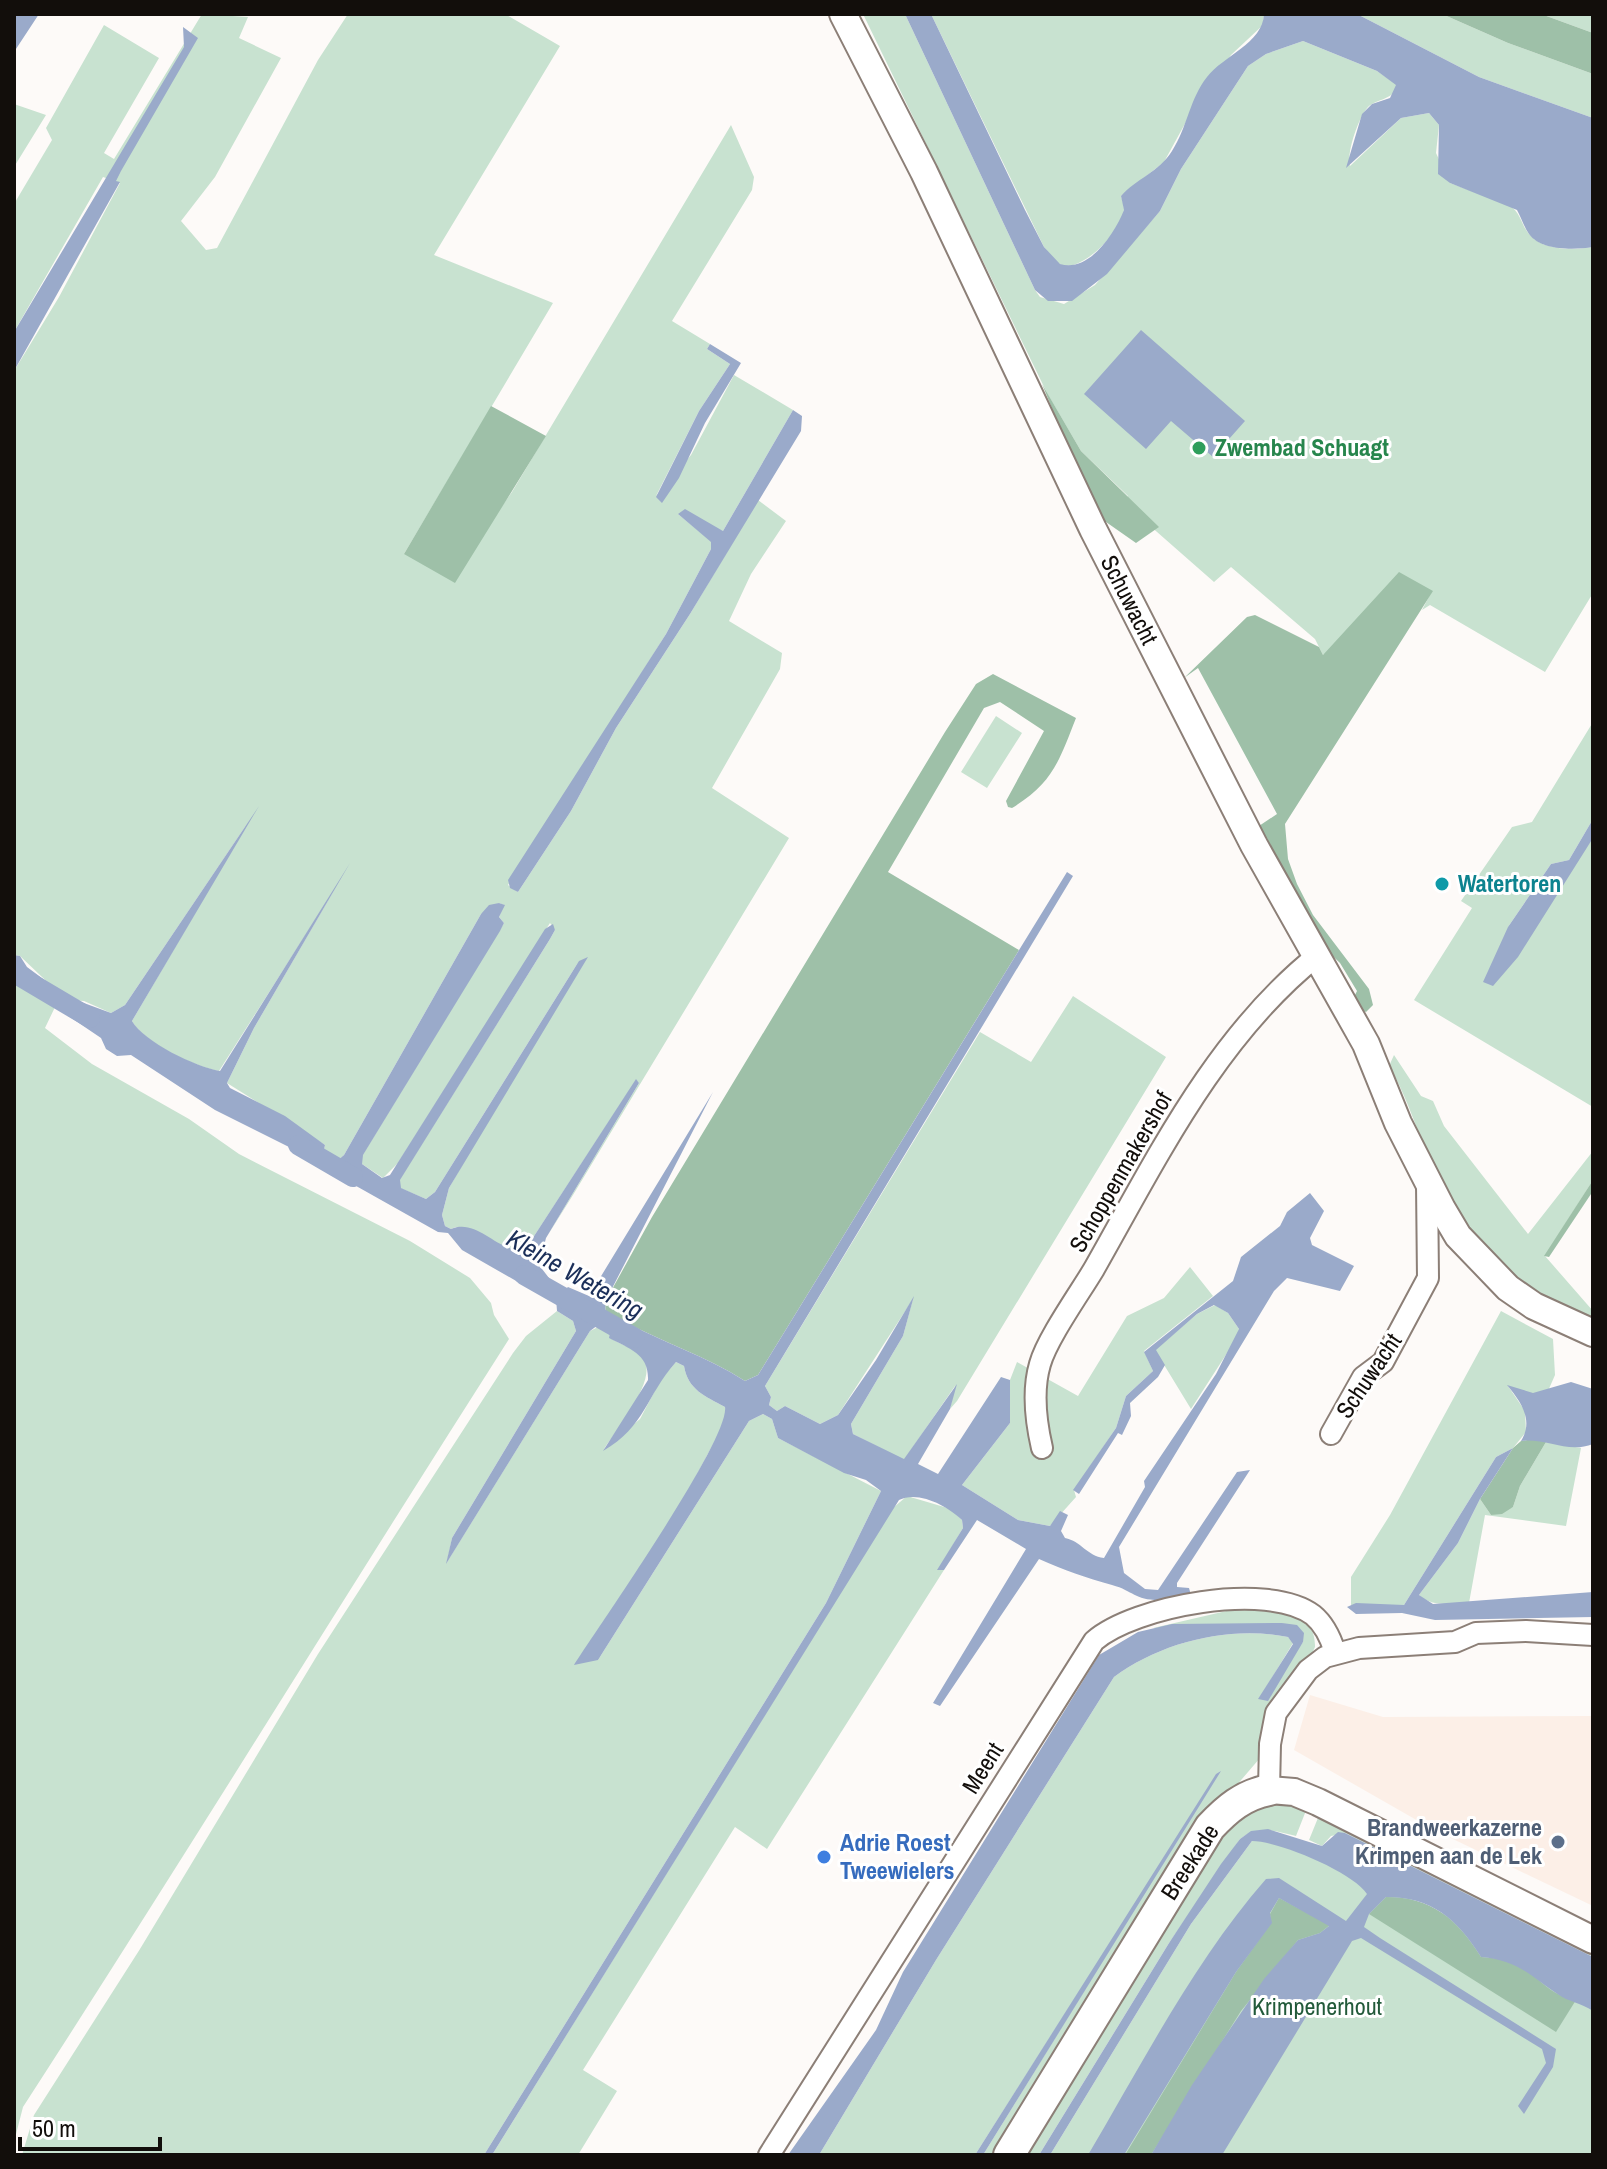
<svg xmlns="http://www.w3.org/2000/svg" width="1607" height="2169" viewBox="0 0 1607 2169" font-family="'Archivo Narrow',sans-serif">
<rect width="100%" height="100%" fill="#fdfaf8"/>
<path fill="#fcefe7" d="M1310,1695L1383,1717L1593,1716V1906L1434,1830L1294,1750Z"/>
<path fill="#c8e2d0" d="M202,14L248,17L239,38L281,58L215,177L181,221L206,250L217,248L318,60L348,14H505L560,46L434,255L553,303L404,554L502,506L512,492L731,125L754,177L752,190L672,321L710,344L707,349L730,364L699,411L656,496L691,455L734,375L793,410L723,531L678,514L712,542L711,549L666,634L508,885L518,892L571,811L616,728L690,614L758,500L786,521L751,574L729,621L782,653L780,669L712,788L789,838L573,1195L546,1238L639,1083L636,1080L525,1250C505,1252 476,1234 456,1227L451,1229L445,1226L442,1215L449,1188L579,961L435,1192L426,1199L400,1188V1179L550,939L555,930L550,923L398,1163L383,1178L362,1164V1156L504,923L499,917L504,905L499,903L481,914L344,1155L330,1167L333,1172L315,1160L322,1158L325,1145L227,1083L254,1028L334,890L219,1071C195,1067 144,1043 132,1021L247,824L125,1005L111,1013L84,1001L69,1000L64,1008L56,1005L45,1028L92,1064L189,1119L239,1154L410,1241L470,1278L491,1303L494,1315L509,1339C346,1594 188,1852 23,2107L14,2142V981L57,1004L62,996L20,956L14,955V371L59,297L120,183L103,177L14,332V204L52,140L46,128L104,25L159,58L104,153L114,159Z
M863,14H905L1035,290L1040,297L1064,304L1095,285L1160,211L1181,169L1248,66L1266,54L1303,41L1377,71L1396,84V90C1389,100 1378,99 1369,106C1359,115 1346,154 1350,166L1401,118L1429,113L1439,125L1436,153L1450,183L1509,205C1522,213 1521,227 1531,236C1545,251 1575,250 1593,247V593L1545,672L1430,605L1422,610L1432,591L1323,655L1315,639L1231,567L1214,582L1124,503L1128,496L1081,451L1047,393Z
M931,14H1264V15L1263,25L1231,55L1187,120L1164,162L1121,196C1122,200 1124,204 1124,209C1124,229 1083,272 1062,265C1054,262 1049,253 1044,247Z
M1357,14H1442L1508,43L1593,74V118L1479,77Z
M1541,14H1593V33Z
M14,104L46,115L14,167Z
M996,716L1022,733L987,788L961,772Z
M1593,722V819L1569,860L1551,864L1508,927L1569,871L1593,838V1107L1414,1000L1472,908L1461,901L1512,827L1532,822Z
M1073,996L1166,1057L957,1401L950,1409L955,1386L904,1460L853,1434L851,1424L903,1336L913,1299L838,1415L820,1424L785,1406L777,1411L769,1405L771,1397L765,1386L980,1032L1031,1062Z
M1394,1055L1421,1096L1433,1101L1444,1126L1528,1234L1593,1151V1180L1545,1256L1593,1311V1324C1500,1285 1463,1237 1424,1146C1413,1119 1404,1091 1389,1066Z
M1190,1267L1213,1296L1144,1351L1153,1371L1126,1396L1116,1428L1074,1490L1076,1497L1050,1526L1018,1520L962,1485L1010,1423V1380L1017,1362L1078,1396L1127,1316L1164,1298Z
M1215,1305L1228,1313L1239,1329L1238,1336L1191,1409L1155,1350L1197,1314Z
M557,1311L573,1321L576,1331L452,1538L447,1562L590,1331L602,1325L609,1328L610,1338C620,1344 635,1349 642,1357C661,1376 616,1430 604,1449L640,1419L661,1379L676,1362L684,1366C688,1390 705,1396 725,1407L727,1418L598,1660L749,1421L763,1414L772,1419L778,1438L881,1491L826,1603L484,2155H22L34,2115L140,1949L318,1654L513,1353L526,1336Z
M1501,1311L1553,1339L1555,1375L1548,1391L1532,1394L1508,1386L1525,1411L1526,1432L1513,1448L1496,1457L1404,1605H1351V1577L1390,1515Z
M1546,1442L1581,1448L1566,1526L1485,1515L1469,1603C1451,1603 1433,1608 1419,1595L1458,1543L1480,1499L1491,1515L1513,1507L1520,1486Z
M907,1496L951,1509L962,1520L963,1528L938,1570H944L767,1849L735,1827L583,2070L617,2091L578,2155H492L893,1508Z
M1248,1606C1276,1610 1316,1609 1315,1647L1260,1758L1236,1786L998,2155H983L1219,1772L975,2155H819L936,1960L1114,1677C1161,1642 1230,1625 1288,1637L1293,1643L1259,1699L1303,1642L1282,1623L1153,1628Z
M1278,1803L1307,1808L1296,1836C1274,1831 1259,1825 1240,1839L1169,1943L1039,2155H1020L1223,1826L1259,1806Z
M1320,1813L1593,1948V1957L1345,1833L1331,1836L1322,1846L1309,1840Z
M1272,1836L1593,1982V2155H1050L1191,1924L1252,1841Z"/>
<path fill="#9ec0a8" d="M1442,14H1541L1593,33V74L1508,43Z
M1042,384L1081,451L1159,527L1136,543L1096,515Z
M491,406L546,436L455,583L404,554Z
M1399,572L1433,591L1285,824L1288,859L1297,884L1313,915L1369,989L1373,1005L1366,1012L1357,1008L1353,999L1357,991L1340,963L1323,947L1256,828L1277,814L1198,668L1184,678L1247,617L1255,615L1319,647L1323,655Z
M993,674L1076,718C1059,761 1053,783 1012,808L1008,807L1006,801L1044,731L1000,702L984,708L888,872L1019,950L758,1375L745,1381C706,1356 662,1342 621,1320L612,1322L606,1319L605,1302L652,1217L945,732L976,684Z
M1593,1180V1191L1549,1257L1544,1256Z
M1535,1439L1546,1442L1520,1486L1513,1507L1502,1514L1491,1515L1480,1499L1513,1448L1521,1441Z
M1386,1897C1432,1897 1457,1919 1481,1957C1494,1958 1513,1959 1524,1968C1541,1981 1554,1997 1576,2000L1556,2032L1369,1914Z
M1279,1898L1330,1925L1320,1933L1298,1940L1241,2011L1151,2155H1125L1236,1972L1271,1923L1270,1914Z"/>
<path fill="#9aaaca" d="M14,14H39L14,52Z
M905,14H931L1025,210L1044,247L1060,264C1089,273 1115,233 1124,210L1121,196C1136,179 1159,172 1172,151C1187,128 1190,98 1207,77C1223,56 1263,43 1264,14H1357L1479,77L1593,118V247C1575,250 1541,251 1529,234C1524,227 1521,217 1517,210L1450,183L1438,174L1439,125L1429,113L1401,118L1346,168L1362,114L1372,104L1390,98L1396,85L1377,71L1303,41L1266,54L1248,66L1181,169L1160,211L1107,274L1072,301H1048L1035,290Z
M183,27L198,38L121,171L116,181L120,182L14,371V332L184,47Z
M1141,330L1245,421L1213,457L1171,421L1146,449L1084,394Z
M710,344L741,363L705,423L679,478L662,503L656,497L699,411L730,364L707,349Z
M793,410L802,416L801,431L690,614L616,728L571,811L518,892L510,888L508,880L666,634L711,549V542L678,514L685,509L723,531Z
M259,806L132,1021C144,1042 196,1067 220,1071L350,863L254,1028L227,1083L230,1088L285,1116L325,1145L322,1159L315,1160L215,1110L131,1055L117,1056L106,1049L101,1038L64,1013V1008L73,999L111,1013L125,1005Z
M1593,819V838L1518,957L1493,986L1483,982L1508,927L1551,864L1569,860Z
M1067,872L1073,876L765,1386L771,1397L769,1405L777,1411L785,1406L820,1424L838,1415L876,1360L914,1296L903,1336L851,1424L853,1434L904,1459L957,1384L950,1409L918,1464L938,1474L1001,1377L1010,1380V1423L962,1485L1018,1520L1050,1526L1060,1511L1068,1515L1061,1531L1065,1538C1081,1541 1087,1556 1104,1558L1145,1487L1144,1481L1216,1374L1239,1329L1228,1313L1214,1305L1197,1314L1156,1350L1165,1365L1158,1377L1130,1403L1131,1416L1122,1435L1118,1433L1079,1494L1073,1490L1116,1428L1126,1396L1153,1371L1144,1352L1233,1281L1241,1257L1280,1226L1287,1212L1310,1193L1324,1211L1310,1238L1312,1245L1354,1266L1340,1291L1287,1278L1274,1291L1119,1547L1124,1573L1145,1589L1158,1590L1237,1472L1250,1470L1177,1583V1587L1189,1588L1191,1595L1162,1605L1159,1600C1134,1600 1134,1591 1112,1585C1086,1578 1064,1570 1039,1559L940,1706L933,1703L1026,1549L977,1520L944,1570H937L963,1528L962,1520C948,1506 918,1490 899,1500L492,2155H484L826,1603L881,1491L866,1480L844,1473L778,1438L772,1419L763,1414L749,1421L598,1660L574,1665C599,1626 730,1439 725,1407C705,1396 688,1390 684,1366L676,1362C645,1397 646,1426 603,1451L648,1380C649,1354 630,1349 609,1338L612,1322L621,1320C662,1342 706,1356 745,1381L758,1375Z
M499,903L505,905L499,917L504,923L500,931L363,1155L362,1164L382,1178L390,1175L545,929L553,924L555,930L550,939L400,1180L401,1188L426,1199L435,1192L579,961L588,957L449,1188L442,1215L445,1226L451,1229C478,1218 497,1253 525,1250L636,1079L639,1083L546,1238L539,1265L549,1278L544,1290L537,1293L462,1250L448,1233L438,1232L333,1173L330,1167L344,1155L481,914L489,905Z
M14,955L20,956L27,967L62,993L57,1004L14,981Z
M713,1092L605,1302L606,1319L590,1331L446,1564L452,1538L576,1331L573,1321L557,1311L556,1298L568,1287L589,1296Z
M1571,1382L1593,1389V1444C1568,1454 1546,1438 1521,1441C1534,1420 1521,1402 1507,1385L1533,1393Z
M1513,1448L1480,1499L1458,1543L1419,1595L1433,1604L1593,1592V1617L1435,1620L1402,1613L1356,1614L1347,1607L1356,1603L1404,1605L1496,1457Z
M1282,1623L1297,1625L1304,1633L1303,1642L1268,1701L1258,1699L1293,1644L1288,1637C1230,1625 1161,1642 1114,1677L936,1960L819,2155H788L876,2030L903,1972L1099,1655L1138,1632L1172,1624Z
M1221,1771L983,2155H975L1216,1774Z
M1268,1829L1322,1846L1338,1832L1345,1833L1593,1957V2011C1581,2003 1567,2001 1559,1995C1530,1976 1518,1960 1481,1957C1457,1919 1432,1897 1386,1897L1369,1914L1364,1927L1380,1938L1556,2049L1553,2067L1524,2114L1518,2106L1546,2063L1542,2049L1361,1938L1352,1941L1222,2155H1151L1192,2085L1264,1979L1298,1940L1320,1933L1329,1926L1279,1898L1270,1913L1272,1923L1236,1972L1124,2155H1088C1143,2062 1195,1960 1266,1879L1279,1878L1346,1921L1367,1894C1353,1872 1278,1841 1252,1841L1191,1924L1050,2155H1039L1169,1943L1221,1864L1240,1839L1251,1831Z"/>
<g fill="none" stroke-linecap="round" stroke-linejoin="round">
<path stroke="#9aaaca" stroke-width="20" d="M14,973L90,1018
M298,1145L353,1177
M524,1275L635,1338"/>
<defs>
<path id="minor" d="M1331,1434L1363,1377L1383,1362L1428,1278L1427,1184
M1042,1448C1036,1422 1032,1391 1040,1364C1047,1339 1079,1294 1094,1269C1157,1158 1216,1036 1318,955
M1269,1790L1270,1744L1276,1713L1308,1670L1325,1657L1359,1648L1455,1642L1476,1633L1526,1631L1593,1635
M769,2155L1094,1641C1134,1606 1268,1581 1313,1615C1324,1624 1331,1639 1335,1652"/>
<path id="tertiary" d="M843,14L924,172L1093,529L1254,845L1366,1044L1398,1123L1442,1209L1458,1236L1508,1288L1534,1306L1593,1333
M1269,1790L1294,1792L1318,1802L1593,1940"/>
<path id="secondary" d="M1009,2155L1210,1827C1227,1809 1243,1795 1269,1790"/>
</defs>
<use href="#minor" stroke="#8c7f77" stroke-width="24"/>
<use href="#tertiary" stroke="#8c7f77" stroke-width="30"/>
<use href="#secondary" stroke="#8c7f77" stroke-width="34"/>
<use href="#minor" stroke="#fff" stroke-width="20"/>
<use href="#tertiary" stroke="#fff" stroke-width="26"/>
<use href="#secondary" stroke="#fff" stroke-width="30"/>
</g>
<circle fill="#2e9e5b" stroke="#fff" stroke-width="3" cx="1199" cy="448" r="8"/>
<circle fill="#0f9aa8" stroke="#fff" stroke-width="3" cx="1442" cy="884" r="8"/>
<circle fill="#5c6f8a" stroke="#fff" stroke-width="3" cx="1558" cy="1842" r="8"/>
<circle fill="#3f7fe0" stroke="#fff" stroke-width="3" cx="824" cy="1857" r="8"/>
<g text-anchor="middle" stroke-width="6" stroke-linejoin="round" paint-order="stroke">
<g font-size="24" font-weight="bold" fill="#27864d" stroke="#fff" text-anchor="start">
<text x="1215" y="456">Zwembad Schuagt</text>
</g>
<g font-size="24" fill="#120e0b" stroke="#fff">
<text transform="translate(1129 600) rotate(63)" y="8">Schuwacht</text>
<text transform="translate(1121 1172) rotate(-60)" y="8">Schoppenmakershof</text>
<text transform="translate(1369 1376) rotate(-56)" y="8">Schuwacht</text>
<text transform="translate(983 1768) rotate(-58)" y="8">Meent</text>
<text transform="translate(1190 1862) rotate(-57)" y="8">Breekade</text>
</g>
<g font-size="24" font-weight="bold" fill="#0d838f" stroke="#fff" text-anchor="start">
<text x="1458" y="892">Watertoren</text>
</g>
<g font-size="24" font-weight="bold" fill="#4e5e75" stroke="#fff" text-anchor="end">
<text x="1542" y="1836">Brandweerkazerne<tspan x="1542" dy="28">Krimpen aan de Lek</tspan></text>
</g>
<g font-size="24" font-weight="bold" fill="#366cbe" stroke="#fff" text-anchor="start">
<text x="840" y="1851">Adrie Roest<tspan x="840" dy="28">Tweewielers</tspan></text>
</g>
<g font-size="24" fill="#225a3a" stroke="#fff">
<text x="1317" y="2015">Krimpenerhout</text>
</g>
<g font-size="26" font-style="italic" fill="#1b2f59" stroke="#fff">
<text transform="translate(575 1274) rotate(30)" y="9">Kleine Wetering</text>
</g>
</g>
<rect width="1607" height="2169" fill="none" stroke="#120e0b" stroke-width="32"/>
<path d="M20 2137v12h140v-12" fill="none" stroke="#120e0b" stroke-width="4"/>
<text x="32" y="2137" font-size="24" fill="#120e0b" stroke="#ffffff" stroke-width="6" paint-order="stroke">50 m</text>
</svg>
